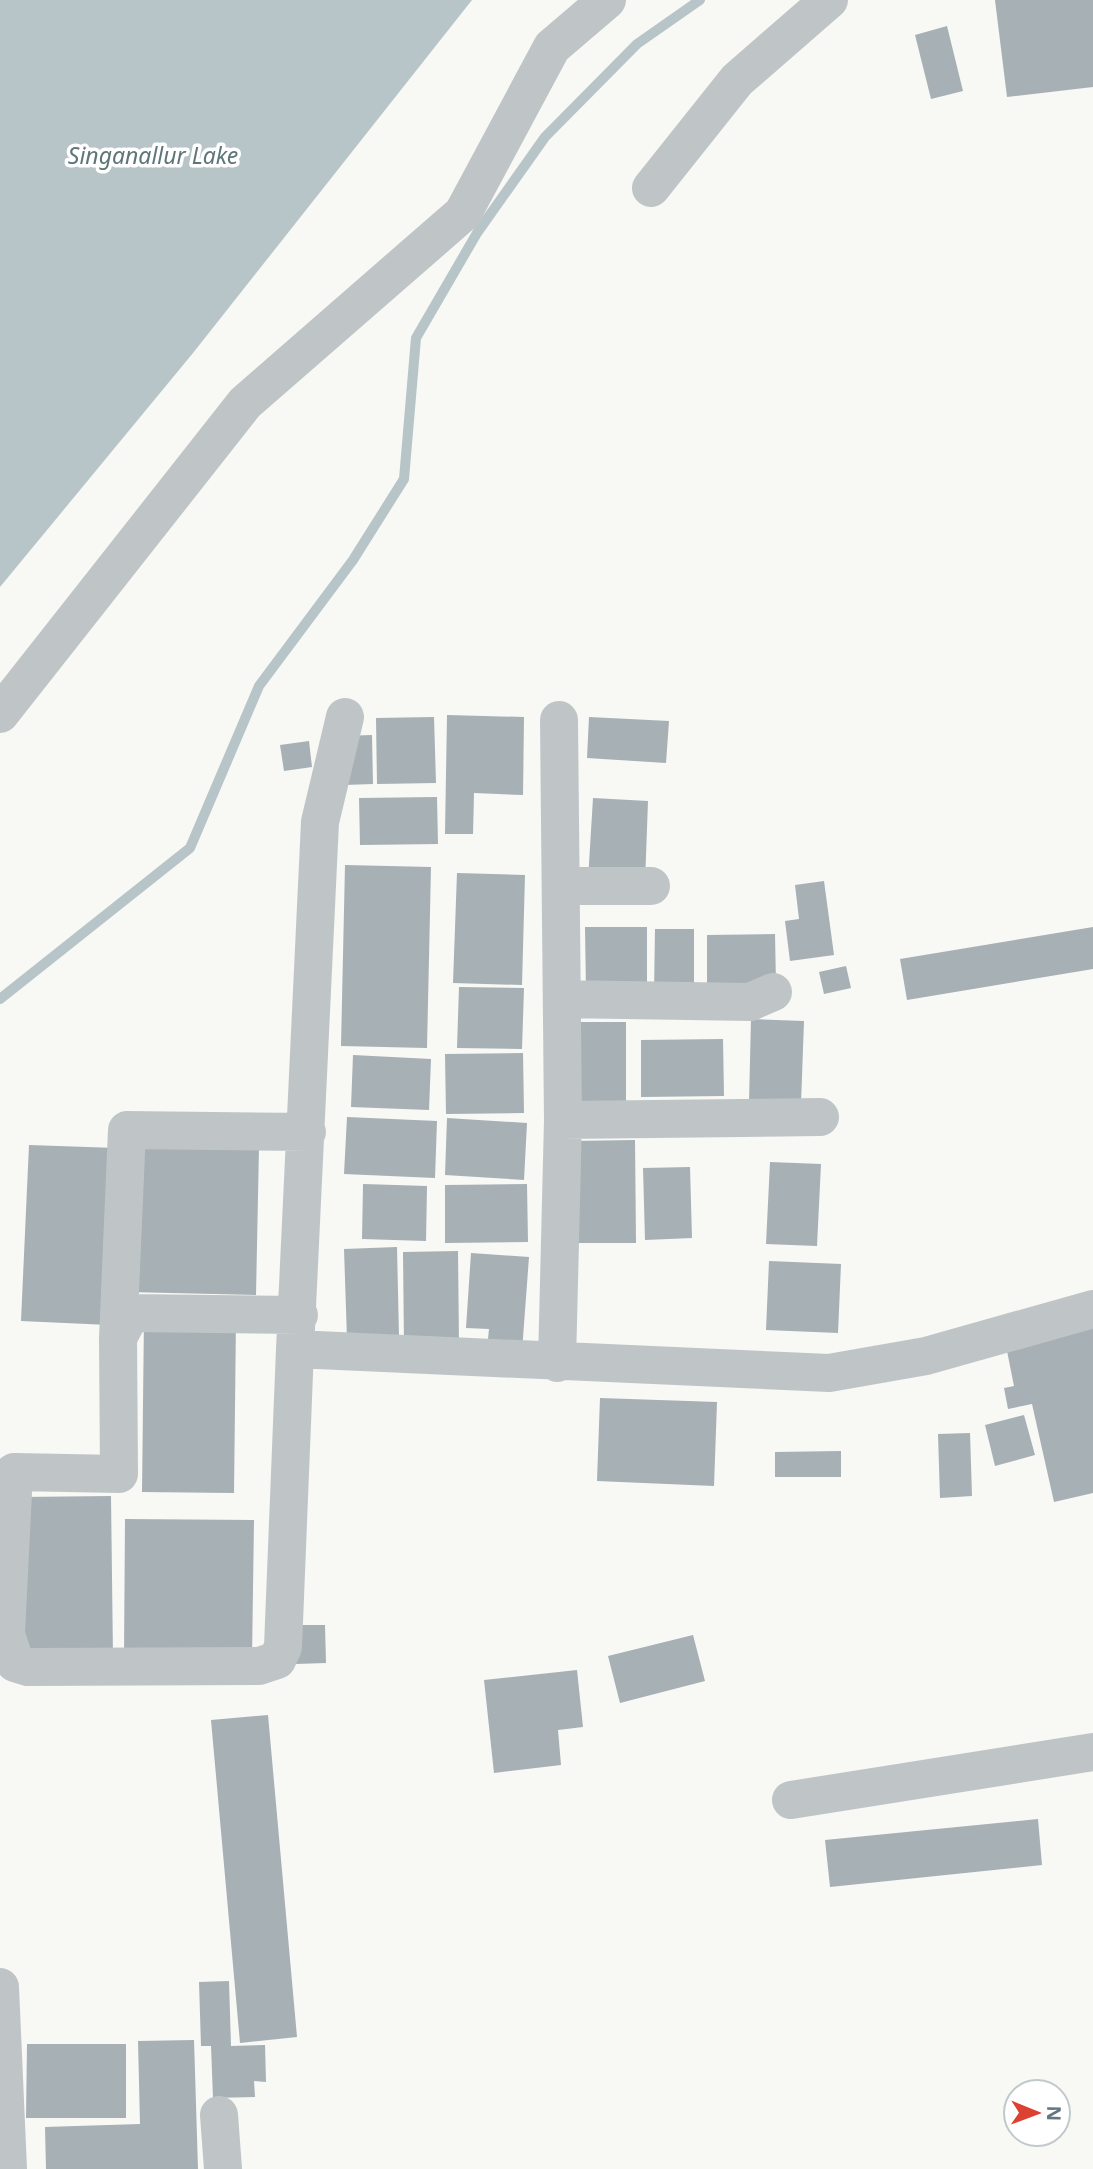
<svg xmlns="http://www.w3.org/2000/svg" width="1093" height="2169" viewBox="0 0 1093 2169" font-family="'Noto Sans',sans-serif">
<rect width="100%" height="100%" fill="#f8f8f5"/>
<path fill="#b7c5c8" d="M0,0H472L193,353L0,587Z"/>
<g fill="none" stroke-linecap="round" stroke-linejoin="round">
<path stroke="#b7c5c8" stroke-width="10" d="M0,999L190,848L259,686L353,560L404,479L416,338L477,233L545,137L637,44L700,0"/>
</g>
<path fill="#a6b0b5" d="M995,0H1093V87L1007,97Z
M947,26L963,91L931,99L915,35Z
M447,715L524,717L523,795L474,793L473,834H445Z
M434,717L436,783L377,784L376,718Z
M589,717L669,721L666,763L587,758Z
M372,735L373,784L344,785L342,736Z
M309,741L312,767L284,771L280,745Z
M437,797L438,844L360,845L359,798Z
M593,798L648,801L645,883L588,880Z
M345,865L431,867L427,1048L341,1046Z
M457,873L525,875L522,985L453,983Z
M824,881L834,955L790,961L785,921L799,919L795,885Z
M585,927H647V992H586Z
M1093,927V969L907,1000L900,959Z
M655,929H694V994H654Z
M775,934L776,985H707V935Z
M846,966L851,988L824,994L819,972Z
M459,987L524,988L522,1049L457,1048Z
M751,1019L804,1021L801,1104L749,1103Z
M572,1022H626V1105H572Z
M723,1039L724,1096L641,1097V1040Z
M523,1053L524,1113L446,1114L445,1054Z
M353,1055L431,1059L429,1110L351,1107Z
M347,1117L437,1121L435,1178L344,1174Z
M447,1118L527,1123L524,1180L445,1175Z
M635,1140L636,1243H574L572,1141Z
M29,1145L116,1148L109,1325L21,1321Z
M129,1146L259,1147L256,1295L128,1292Z
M770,1162L821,1164L817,1246L766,1244Z
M690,1167L692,1238L645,1240L643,1168Z
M363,1184L427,1186L426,1241L362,1239Z
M527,1184L528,1242L445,1243V1185Z
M397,1247L399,1337L347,1339L344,1249Z
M458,1251L459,1345H404L403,1252Z
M471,1253L529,1257L522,1351L487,1349L489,1329L466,1328Z
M769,1261L841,1264L838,1333L766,1330Z
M144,1317L236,1318L234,1493L142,1492Z
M1093,1327V1493L1054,1502L1032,1404L1008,1409L1004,1388L1014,1386L1006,1346Z
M600,1398L717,1402L714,1486L597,1481Z
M1024,1415L1035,1455L995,1466L985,1425Z
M970,1433L972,1496L940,1498L938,1434Z
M841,1451V1477H775V1452Z
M111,1496L113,1657L22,1658L21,1497Z
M125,1519L254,1520L252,1659L124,1657Z
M294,1625H325L326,1663L296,1664Z
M693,1635L705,1681L620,1703L608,1656Z
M577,1670L583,1727L558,1730L561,1765L494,1773L484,1680Z
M268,1715L297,2037L240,2043L211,1720Z
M1038,1819L1042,1865L830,1887L825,1840Z
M229,1981L231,2046L265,2045L266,2082L254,2081L255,2097L213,2098L211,2046H201L199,1982Z
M194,2040L198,2169H46L45,2127L140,2124L138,2041Z
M27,2044H126V2118H26Z"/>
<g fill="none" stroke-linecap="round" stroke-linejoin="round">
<path stroke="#bfc5c7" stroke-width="38" d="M651,188L737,80L829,0
M0,714L245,403L463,213L552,47L607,0
M345,717L320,822L295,1349L829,1373L926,1356L1093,1309
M559,720L563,1120
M561,886H651
M562,999L750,1002L773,992
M118,1338L127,1130L307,1132
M295,1349L283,1647L277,1660L259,1666L28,1667L15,1663L6,1634L14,1472L119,1474L118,1338L131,1313L299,1315
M557,1363L563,1120L820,1117
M791,1800L1093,1752
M0,1987L8,2169
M219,2115L223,2169"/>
</g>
<g text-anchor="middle" stroke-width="7" stroke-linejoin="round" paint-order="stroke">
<g font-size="23" font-style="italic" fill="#5f7679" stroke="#fff">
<text x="153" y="164">Singanallur Lake</text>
</g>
</g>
<g transform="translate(1037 2113) rotate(91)"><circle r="33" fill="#ffffff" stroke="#c1c9cc" stroke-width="2"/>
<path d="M0-5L12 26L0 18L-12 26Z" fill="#dc4132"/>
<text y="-10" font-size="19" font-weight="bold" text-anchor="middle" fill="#64777f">N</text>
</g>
</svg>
